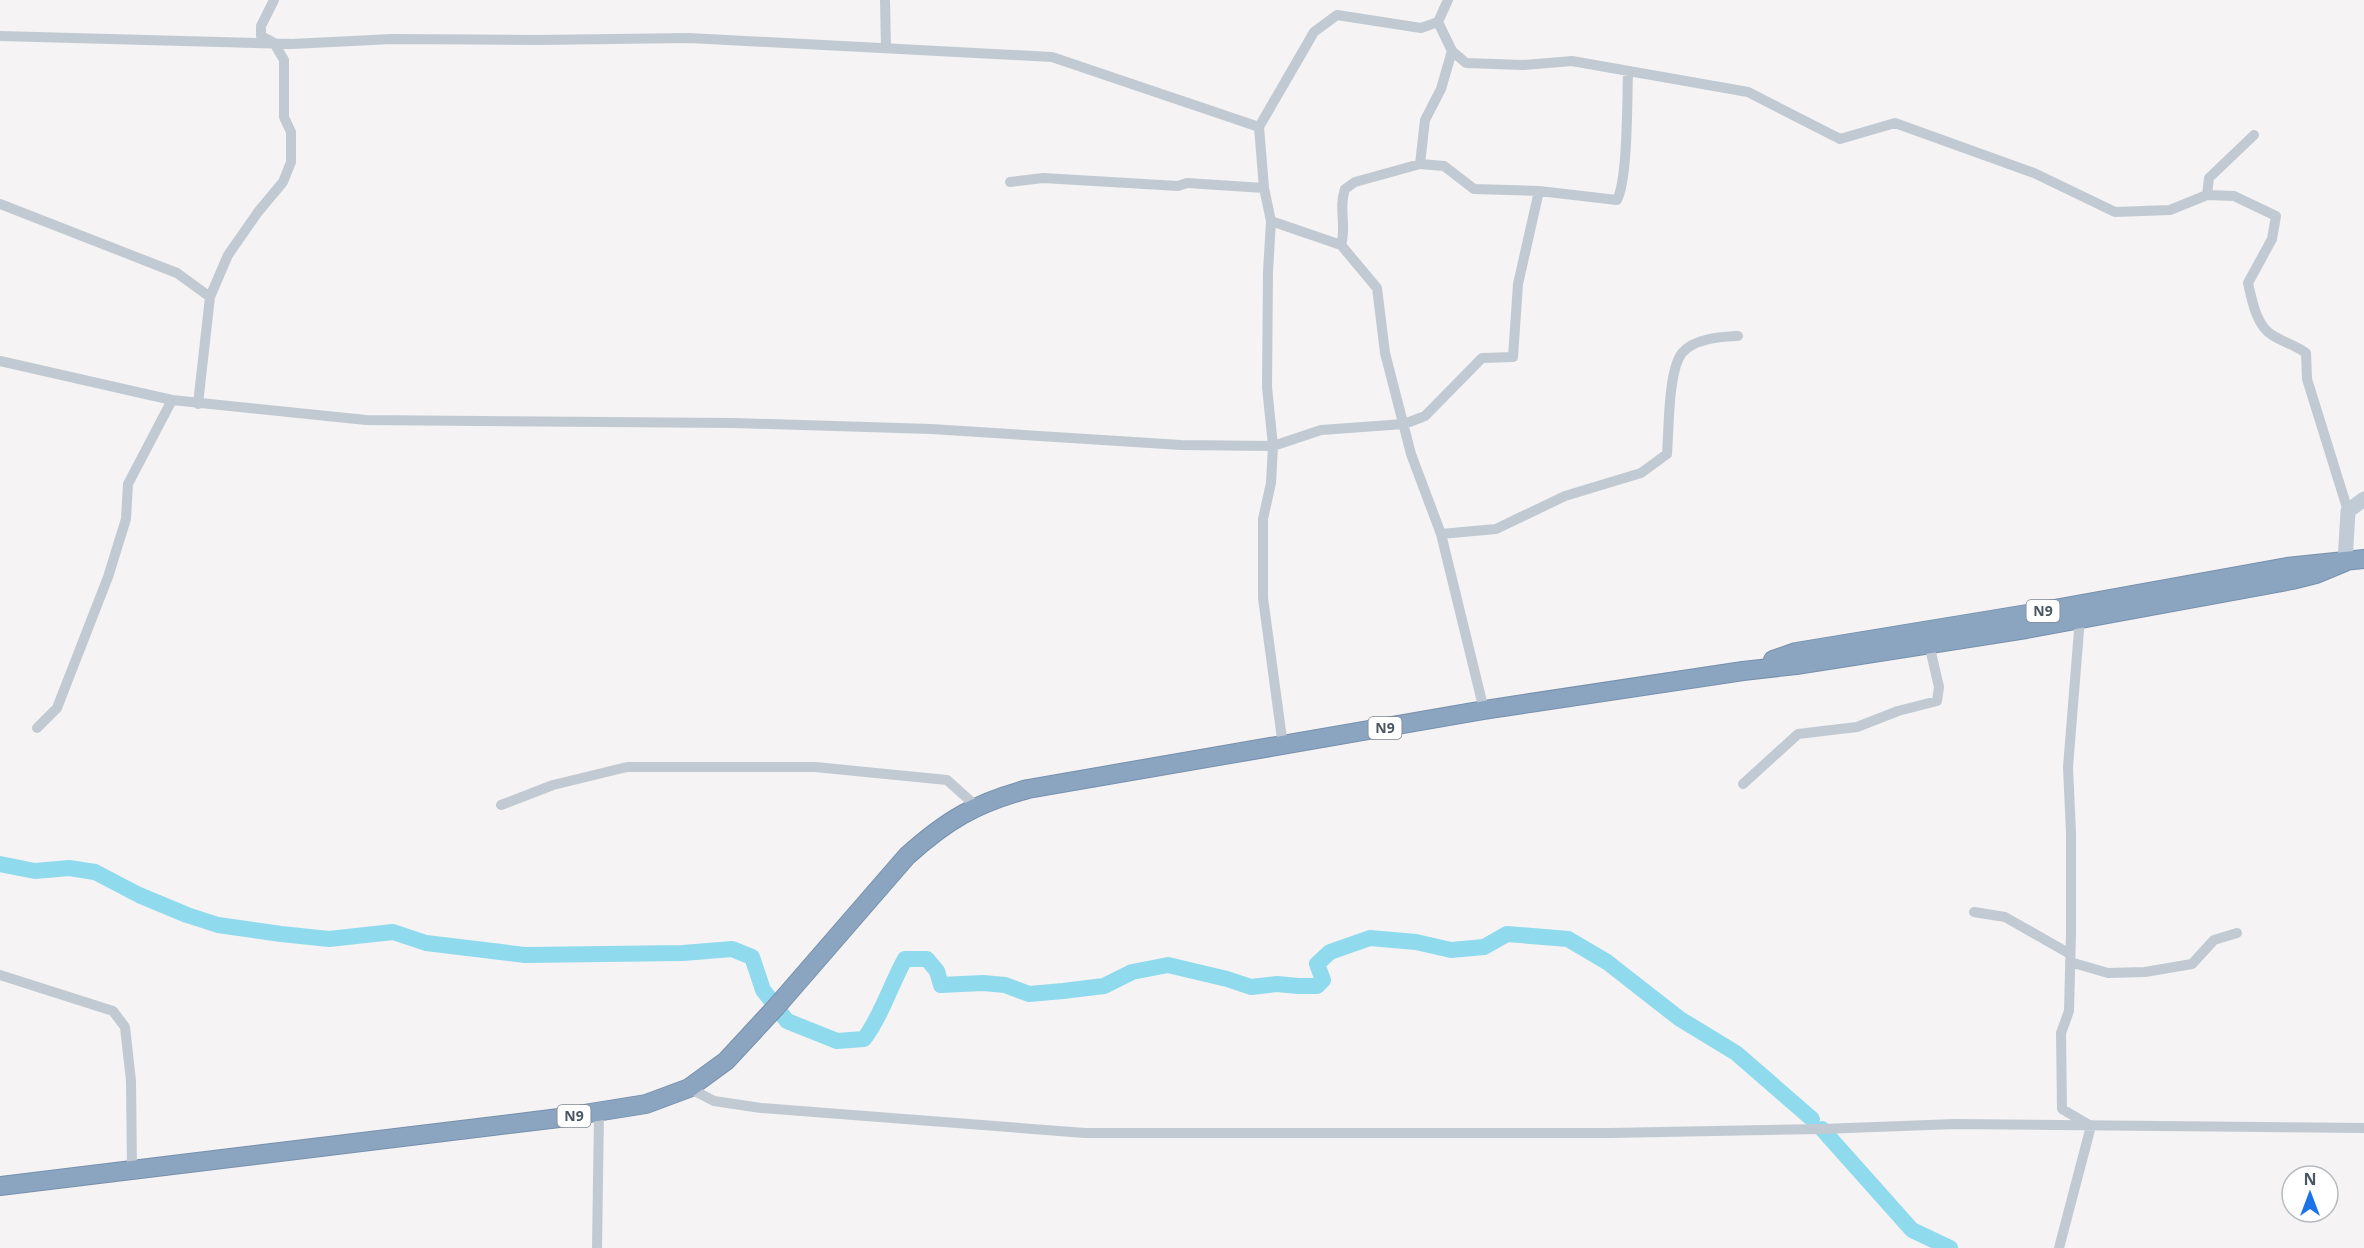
<svg xmlns="http://www.w3.org/2000/svg" width="2364" height="1248" viewBox="0 0 2364 1248" font-family="'Open Sans',sans-serif">
<rect width="100%" height="100%" fill="#f5f3f3"/>
<g fill="none" stroke-linecap="round" stroke-linejoin="round">
<path stroke="#90daee" stroke-width="16" d="M0,864L35,871L69,868L95,872L139,895L187,915L218,925L281,934L329,939L393,932L426,943L525,955L683,953L732,949L752,957L763,990L787,1021L837,1041L864,1039C882,1015 890,986 905,959H927L937,971L941,985L983,983L1005,985L1029,994L1063,991L1104,986L1132,972L1168,965L1227,979L1251,987L1277,984L1298,986H1317L1323,980L1317,964L1330,952L1370,938L1416,942L1451,950L1484,947L1507,934L1568,939L1607,962L1680,1019L1736,1053L1812,1119
M1822,1129L1912,1230L1950,1248"/>
<defs>
<path id="highway" d="M1773,660L1796,652L2027,614L2287,567L2364,559
M0,1186L559,1118L646,1104L689,1088L726,1061L776,1007L907,856C947,820 976,803 1028,789L1484,710L1743,671L1796,665L2026,629L2292,580L2316,574L2345,562"/>
</defs>
<use href="#highway" stroke="#7690ad" stroke-width="20"/>
<path stroke="#c1cad2" stroke-width="10" d="M885,0L886,48
M1448,0L1438,22L1421,28L1337,15L1314,32L1259,127L1264,188L1271,221L1341,245L1377,288L1385,353L1411,454L1441,534L1484,710
M0,36L292,44L392,39L537,40L689,38L1052,57L1259,127
M1452,51L1466,63L1523,65L1572,61L1748,92L1840,139L1895,123L2034,173L2115,212L2170,210L2207,195L2234,196L2276,216L2272,239L2248,283C2252,300 2256,325 2272,335C2283,342 2295,345 2306,353L2307,379L2348,511
M1420,164L1425,120L1441,89L1452,51L1438,22
M1010,182L1043,178L1178,186L1187,183L1264,188
M2207,195L2209,178L2254,135
M0,204L177,273L210,297
M1271,221L1268,272L1267,387L1273,446L1271,483L1263,519V598L1283,746
M1341,245C1347,227 1338,208 1345,189L1355,182L1420,164L1444,166L1474,189L1539,191L1617,200C1628,179 1627,100 1628,72
M0,361L172,400L366,420L734,423L931,429L1181,445L1273,446L1321,430L1404,424L1425,416L1482,358L1513,357L1518,284L1539,191
M198,404L210,297L228,255L258,212L283,182L291,162V132L284,117V60L274,43L261,36V26L274,0
M1441,534L1496,529L1565,496L1641,473L1667,454C1669,430 1668,371 1682,353C1694,338 1721,337 1738,336
M37,728L57,708L108,577L126,519L128,484L172,400
M1743,784L1798,734L1857,727L1898,711L1937,701L1939,687L1929,644
M501,805L553,785L627,767H815L947,780L976,806
M1974,912L2005,917L2070,954
M2070,962L2108,973L2145,972L2192,964L2214,940L2237,933
M0,975L113,1011L125,1027L131,1081L132,1170
M689,1088L714,1101L761,1108L1085,1133H1610L1822,1129L1955,1124L2364,1128
M597,1248L599,1113
M2059,1248L2091,1126L2062,1109L2061,1033L2069,1011L2071,934V833L2068,767L2080,618"/>
<path stroke="#c1cbd6" stroke-width="15" d="M2345,562L2348,511L2364,499"/>
<use href="#highway" stroke="#8ba5c1" stroke-width="18"/>
</g>
<g text-anchor="middle" stroke-width="4.5" stroke-linejoin="round" paint-order="stroke">
<g fill="#fff" stroke="#808990" stroke-width="1.5">
<rect x="2026.5" y="600" width="33" height="22" rx="4.5"/>
<rect x="1368.5" y="717" width="33" height="22" rx="4.5"/>
<rect x="557.5" y="1105" width="33" height="22" rx="4.5"/>
</g>
<g font-size="14" font-weight="bold" fill="#4a5661">
<text x="2043" y="616">N9</text>
<text x="1385" y="733">N9</text>
<text x="574" y="1121">N9</text>
</g>
</g>
<g transform="translate(2310 1194)"><circle r="28" fill="#ffffff" stroke="#b7bbc0" stroke-width="1.5"/>
<path d="M0-4.5L10 22L0 15L-10 22Z" fill="#1a73e8"/>
<text y="-9" font-size="16" font-weight="bold" text-anchor="middle" fill="#4a5661">N</text>
</g>
</svg>
